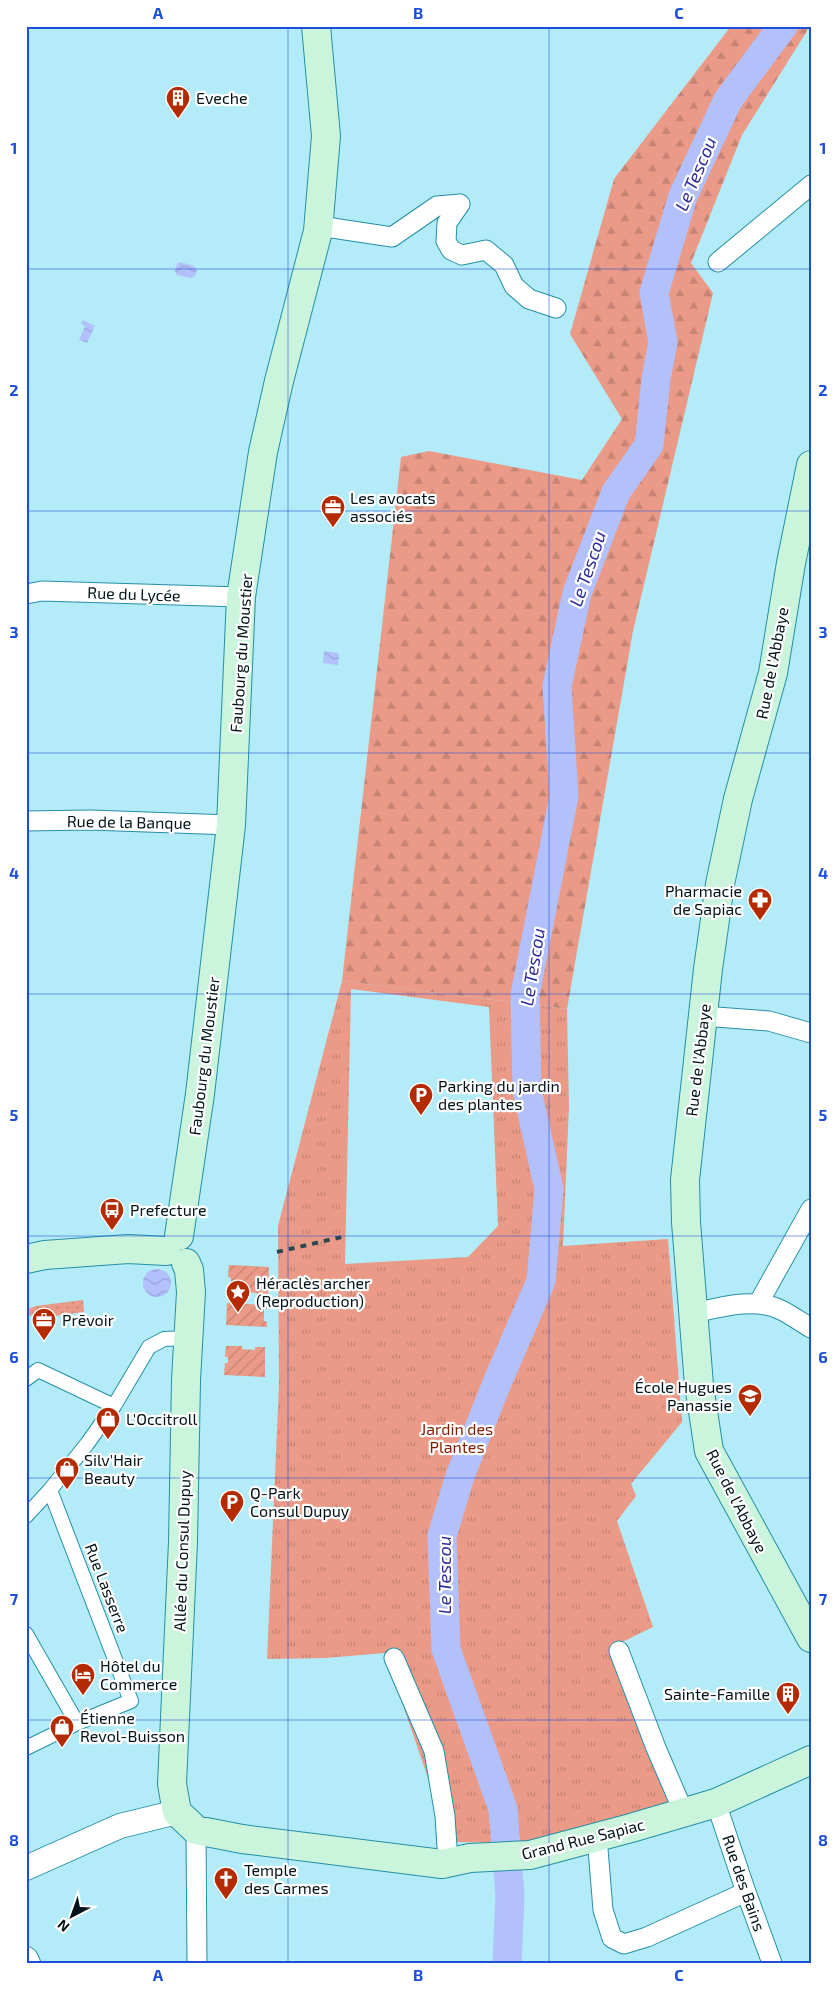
<svg xmlns="http://www.w3.org/2000/svg" width="837" height="1989" viewBox="0 0 837 1989" font-family="'Exo 2',sans-serif">
<defs>
<pattern id="grass-dots" width="8" height="8" patternUnits="userSpaceOnUse" patternTransform="scale(1.25)"><rect width="8" height="8" fill="#ea9a87"/><path d="M2 2h.1M6 6h.1" fill="none" stroke="#c78474" stroke-width="1.8" stroke-linecap="round"/></pattern>
<pattern id="forest-firs" width="22" height="20" patternUnits="userSpaceOnUse" patternTransform="scale(1.25)"><rect width="22" height="20" fill="#ea9a87"/><path d="M5 1l3.5 6h-7zM16 11l3.5 6h-7z" fill="#c78474"/></pattern>
<pattern id="park-tufts" width="24" height="20" patternUnits="userSpaceOnUse" patternTransform="scale(1.25)"><rect width="24" height="20" fill="#ea9a87"/><path d="M3 7l-1-3M5 7V3M7 7l1-3M15 17l-1-3M17 17v-4M19 17l1-3" fill="none" stroke="#c78474"/></pattern>
<pattern id="garden-furrows" width="10" height="10" patternUnits="userSpaceOnUse" patternTransform="scale(1.25)"><rect width="10" height="10" fill="#ea9a87"/><path d="M-1 1l2-2M0 10L10 0M9 11l2-2" fill="none" stroke="#c78474"/></pattern>
<pattern id="water-waves" width="16" height="10" patternUnits="userSpaceOnUse" patternTransform="scale(1.25)"><rect width="16" height="10" fill="#b2c0fc"/><path d="M0 5q4-4 8 0t8 0" fill="none" stroke="#97a4d7"/></pattern>
</defs>
<rect width="100%" height="100%" fill="#b4ebf8"/>
<path fill="url(#grass-dots)" d="M83,1300L84,1312L46,1317L45,1313L29,1316L26,1310L36,1306Z"/>
<path fill="url(#forest-firs)" d="M731,26H810L742,135L691,263L713,293L633,631L567,1009L342,981L401,457L429,451L582,480L622,419L570,334L614,179Z"/>
<path fill="url(#park-tufts)" fill-rule="evenodd" d="M342,981L567,1009L569,1106L563,1246L668,1239L682,1422L631,1484L636,1496L617,1521L653,1627L610,1648L668,1802L664,1804L665,1807L525,1843L450,1842L385,1653L325,1658L267,1659L279,1384L278,1226ZM351,989L489,1007L498,1226L468,1257L345,1264Z"/>
<path fill="url(#garden-furrows)" d="M229,1265L269,1267L268,1296H257V1293L245,1292L244,1295H228V1284H231V1278L228,1277Z
M227,1303L267,1305V1309H264V1321L267,1322V1327L226,1325Z
M226,1346H242V1349L255,1350V1347H265V1377L224,1375L225,1363H228V1357H225Z"/>
<path fill="url(#water-waves)" d="M180,262L194,266L197,270L195,276L191,278L177,275L175,271L177,264Z
M83,320L95,326L87,343L79,340L85,326L81,324Z
M324,651L339,653L338,665L323,663Z
M143 1283a14 14 0 1 1 28 0a14 14 0 1 1-28 0Z"/>
<g fill="none" stroke-linecap="round" stroke-linejoin="round">
<path stroke="#b2c0fc" stroke-width="29" d="M507,1963L510,1896L503,1809L446,1649L442,1536L460,1476L497,1383L541,1281L549,1189L527,1090L525,995L564,796L557,686L577,593L616,492L649,445L656,379L663,342L654,293L683,196L728,100L783,26"/>
<defs>
<path id="pedestrian" d="M26,1379L38,1370L114,1406
M50,1490L131,1701L77,1723
M26,1516L50,1490L87,1444L114,1406L149,1347L164,1339L188,1338
M26,1634L77,1723L26,1748"/>
<path id="minor" d="M460,204L447,223L446,241L451,250L462,255L486,250L504,265L514,286L529,299L556,308
M319,226L392,237L437,206L460,204
M718,262L811,185
M26,594L42,591L241,597
M26,821L90,820L231,825
M703,1016L769,1021L811,1033
M758,1304L811,1209
M694,1313C721,1307 754,1297 781,1310C791,1315 801,1322 811,1328
M619,1651L656,1748L684,1813
M394,1658L434,1751L445,1816L448,1863
M716,1803L746,1892L772,1963
M196,1830L197,1963
M597,1837L603,1910L612,1938L624,1944L647,1937L746,1892"/>
<path id="tertiary" d="M26,1868L120,1826L177,1812
M26,1959L28,1963"/>
<path id="secondary" d="M811,465L791,563L773,673L738,799L720,884L708,969L685,1180L686,1222L699,1385L709,1451L811,1638
M179,1236L200,1094L231,825L241,597L263,452L279,381L318,231L326,136L316,26
M26,1259L45,1255L128,1249L166,1251
M186,1263L189,1270L191,1292L186,1380L183,1542L172,1784L177,1812L196,1830L242,1839L442,1864L470,1858L530,1855L631,1828L716,1803L811,1760"/>
</defs>
<use href="#pedestrian" stroke="#2390a6" stroke-width="16"/>
<use href="#minor" stroke="#2390a6" stroke-width="21"/>
<use href="#tertiary" stroke="#2390a6" stroke-width="26"/>
<use href="#secondary" stroke="#2390a6" stroke-width="30"/>
<use href="#pedestrian" stroke="#fff" stroke-width="14"/>
<use href="#minor" stroke="#fff" stroke-width="19"/>
<use href="#tertiary" stroke="#fff" stroke-width="24"/>
<use href="#secondary" stroke="#cbf4dd" stroke-width="28"/>
<path stroke="#2c474e" stroke-width="4" stroke-dasharray="6 6" stroke-linecap="butt" d="M277,1252L346,1236"/>
</g>
<path fill="none" stroke="#1d4ed8" stroke-width="1" stroke-opacity="0.55" d="M288,26V1963M549,26V1963M26,269H811M26,511H811M26,753H811M26,994H811M26,1236H811M26,1478H811M26,1720H811"/>
<defs>
<symbol id="building-pin" viewBox="-11 -11 22 30"><path d="M0 17L-7.5 6A9.5 9.5 0 1 1 7.5 6Z" fill="#b52b01" stroke="#fff"/><path d="M-4-6H4V6H1V3H-1V6H-4ZM-2.5-4.3h1.7v1.8h-1.7ZM.8-4.3h1.7v1.8H.8ZM-2.5-1h1.7V.8h-1.7ZM.8-1h1.7V.8H.8Z" fill="#fff"/></symbol>
<symbol id="office-pin" viewBox="-11 -11 22 30"><path d="M0 17L-7.5 6A9.5 9.5 0 1 1 7.5 6Z" fill="#b52b01" stroke="#fff"/><path d="M-6-3h4V-5.5h4V-3h4V5H-6ZM-1-4.5V-3h2v-1.5ZM-6 0V1H6V0Z" fill="#fff"/></symbol>
<symbol id="pharmacy-pin" viewBox="-11 -11 22 30"><path d="M0 17L-7.5 6A9.5 9.5 0 1 1 7.5 6Z" fill="#b52b01" stroke="#fff"/><path d="M-2-6h4v4h4v4h-4v4h-4v-4h-4v-4h4Z" fill="#fff"/></symbol>
<symbol id="parking-pin" viewBox="-11 -11 22 30"><path d="M0 17L-7.5 6A9.5 9.5 0 1 1 7.5 6Z" fill="#b52b01" stroke="#fff"/><path d="M-3.5-5.5H1a3.5 3.5 0 0 1 0 7H-1V5.5H-3.5ZM-1-3.4V-.6H.8a1.4 1.4 0 0 0 0-2.8Z" fill="#fff"/></symbol>
<symbol id="bus-pin" viewBox="-11 -11 22 30"><path d="M0 17L-7.5 6A9.5 9.5 0 1 1 7.5 6Z" fill="#b52b01" stroke="#fff"/><path d="M-5-6H5V4H4V6H2V4H-2V6H-4V4H-5ZM-3.5-4V0h7V-4ZM-3.5 1.2v1.5H-2V1.2ZM2 1.2v1.5H3.5V1.2Z" fill="#fff"/></symbol>
<symbol id="sight-pin" viewBox="-11 -11 22 30"><path d="M0 17L-7.5 6A9.5 9.5 0 1 1 7.5 6Z" fill="#b52b01" stroke="#fff"/><path d="M0-6L1.8-2.2L6-1.7L2.9 1.2L3.7 5.4L0 3.3L-3.7 5.4L-2.9 1.2L-6-1.7L-1.8-2.2Z" fill="#fff"/></symbol>
<symbol id="school-pin" viewBox="-11 -11 22 30"><path d="M0 17L-7.5 6A9.5 9.5 0 1 1 7.5 6Z" fill="#b52b01" stroke="#fff"/><path d="M0-5L7-2L0 1L-7-2ZM-4 1L0 2.5L4 1V4Q0 6-4 4Z" fill="#fff"/></symbol>
<symbol id="shop-pin" viewBox="-11 -11 22 30"><path d="M0 17L-7.5 6A9.5 9.5 0 1 1 7.5 6Z" fill="#b52b01" stroke="#fff"/><path d="M-5-2.5h2.3a2.7 3.5 0 0 1 5.4 0H5L5.5 6h-11ZM-1.5-2.5h3a1.5 2.3 0 0 0-3 0Z" fill="#fff"/></symbol>
<symbol id="hotel-pin" viewBox="-11 -11 22 30"><path d="M0 17L-7.5 6A9.5 9.5 0 1 1 7.5 6Z" fill="#b52b01" stroke="#fff"/><path d="M-6-4.5h1.5V1H6V5H4.5V3h-9V5H-6ZM-4 0a1.8 1.8 0 1 1 3.6 0ZM.5 0V-2.5h3Q6-2.5 6 0Z" fill="#fff"/></symbol>
<symbol id="church-pin" viewBox="-11 -11 22 30"><path d="M0 17L-7.5 6A9.5 9.5 0 1 1 7.5 6Z" fill="#b52b01" stroke="#fff"/><path d="M-1.2-6h2.4v3.5h3.3v2.4h-3.3V6h-2.4V-.1h-3.3v-2.4h3.3Z" fill="#fff"/></symbol>
</defs>
<g fill-rule="evenodd">
<use href="#building-pin" x="164" y="84" width="28" height="38"/>
<use href="#office-pin" x="319" y="493" width="28" height="38"/>
<use href="#pharmacy-pin" x="746" y="886" width="28" height="38"/>
<use href="#parking-pin" x="407" y="1081" width="28" height="38"/>
<use href="#bus-pin" x="98" y="1196" width="28" height="38"/>
<use href="#sight-pin" x="224" y="1278" width="28" height="38"/>
<use href="#office-pin" x="30" y="1306" width="28" height="38"/>
<use href="#school-pin" x="736" y="1382" width="28" height="38"/>
<use href="#shop-pin" x="94" y="1405" width="28" height="38"/>
<use href="#shop-pin" x="53" y="1455" width="28" height="38"/>
<use href="#parking-pin" x="218" y="1488" width="28" height="38"/>
<use href="#hotel-pin" x="69" y="1661" width="28" height="38"/>
<use href="#building-pin" x="774" y="1680" width="28" height="38"/>
<use href="#shop-pin" x="48" y="1713" width="28" height="38"/>
<use href="#church-pin" x="212" y="1865" width="28" height="38"/>
</g>
<g text-anchor="middle" stroke-width="4.5" stroke-linejoin="round" paint-order="stroke">
<g font-size="16" fill="#001217" stroke="#fff" text-anchor="start">
<text x="196" y="104">Eveche</text>
<text x="350" y="504">Les avocats<tspan x="350" dy="18">associés</tspan></text>
<text x="742" y="897" text-anchor="end">Pharmacie<tspan x="742" dy="18">de Sapiac</tspan></text>
<text x="438" y="1092">Parking du jardin<tspan x="438" dy="18">des plantes</tspan></text>
<text x="130" y="1216">Prefecture</text>
<text x="256" y="1289">Héraclès archer<tspan x="256" dy="18">(Reproduction)</tspan></text>
<text x="62" y="1326">Prēvoir</text>
<text x="732" y="1393" text-anchor="end">École Hugues<tspan x="732" dy="18">Panassie</tspan></text>
<text x="126" y="1425">L'Occitroll</text>
<text x="84" y="1466">Silv'Hair<tspan x="84" dy="18">Beauty</tspan></text>
<text x="250" y="1499">Q-Park<tspan x="250" dy="18">Consul Dupuy</tspan></text>
<text x="100" y="1672">Hôtel du<tspan x="100" dy="18">Commerce</tspan></text>
<text x="770" y="1700" text-anchor="end">Sainte-Famille</text>
<text x="80" y="1724">Étienne<tspan x="80" dy="18">Revol-Buisson</tspan></text>
<text x="244" y="1876">Temple<tspan x="244" dy="18">des Carmes</tspan></text>
</g>
<g font-size="16" fill="#001217" stroke="#fff">
<text transform="translate(134 594) rotate(2)" y="6">Rue du Lycée</text>
<text transform="translate(241 653) rotate(-86)" y="6">Faubourg du Moustier</text>
<text transform="translate(772 663) rotate(-79)" y="6">Rue de l'Abbaye</text>
<text transform="translate(129 822) rotate(1)" y="6">Rue de la Banque</text>
<text transform="translate(204 1056) rotate(-83)" y="6">Faubourg du Moustier</text>
<text transform="translate(698 1060) rotate(-83)" y="6">Rue de l'Abbaye</text>
<text transform="translate(737 1501) rotate(63)" y="6">Rue de l'Abbaye</text>
<text transform="translate(182 1551) rotate(-88)" y="6">Allée du Consul Dupuy</text>
<text transform="translate(107 1588) rotate(69)" y="6">Rue Lasserre</text>
<text transform="translate(583 1839) rotate(-14)" y="6">Grand Rue Sapiac</text>
<text transform="translate(744 1883) rotate(71)" y="6">Rue des Bains</text>
</g>
<g font-size="16" fill="#811d02" stroke="#fff">
<text x="457" y="1435">Jardin des<tspan x="457" dy="18">Plantes</tspan></text>
</g>
<g font-size="18" font-style="italic" fill="#2c2b99" stroke="#fff">
<text transform="translate(696 174) rotate(-67)" y="6">Le Tescou</text>
<text transform="translate(588 569) rotate(-71)" y="6">Le Tescou</text>
<text transform="translate(533 967) rotate(-81)" y="6">Le Tescou</text>
<text transform="translate(445 1575) rotate(-90)" y="6">Le Tescou</text>
</g>
</g>
<rect width="837" height="1989" fill="none" stroke="#ffffff" stroke-width="55"/>
<g transform="translate(72 1916) rotate(221)" stroke="#ffffff" stroke-width="4" paint-order="stroke">
<path d="M0-4L9 19L0 12L-9 19Z" fill="#001217"/>
<text y="-8" font-size="14" font-weight="bold" text-anchor="middle" fill="#001217">N</text>
</g>
<rect x="28" y="28" width="782" height="1934" fill="none" stroke="#1d4ed8" stroke-width="2"/>
<g font-size="16" text-anchor="middle" font-weight="bold" fill="#1d4ed8">
<text x="158" y="19">A</text>
<text x="418" y="19">B</text>
<text x="679" y="19">C</text>
<text x="14" y="154">1</text>
<text x="823" y="154">1</text>
<text x="14" y="396">2</text>
<text x="823" y="396">2</text>
<text x="14" y="638">3</text>
<text x="823" y="638">3</text>
<text x="14" y="879">4</text>
<text x="823" y="879">4</text>
<text x="14" y="1121">5</text>
<text x="823" y="1121">5</text>
<text x="14" y="1363">6</text>
<text x="823" y="1363">6</text>
<text x="14" y="1605">7</text>
<text x="823" y="1605">7</text>
<text x="14" y="1846">8</text>
<text x="823" y="1846">8</text>
<text x="158" y="1981">A</text>
<text x="418" y="1981">B</text>
<text x="679" y="1981">C</text>
</g>
</svg>
